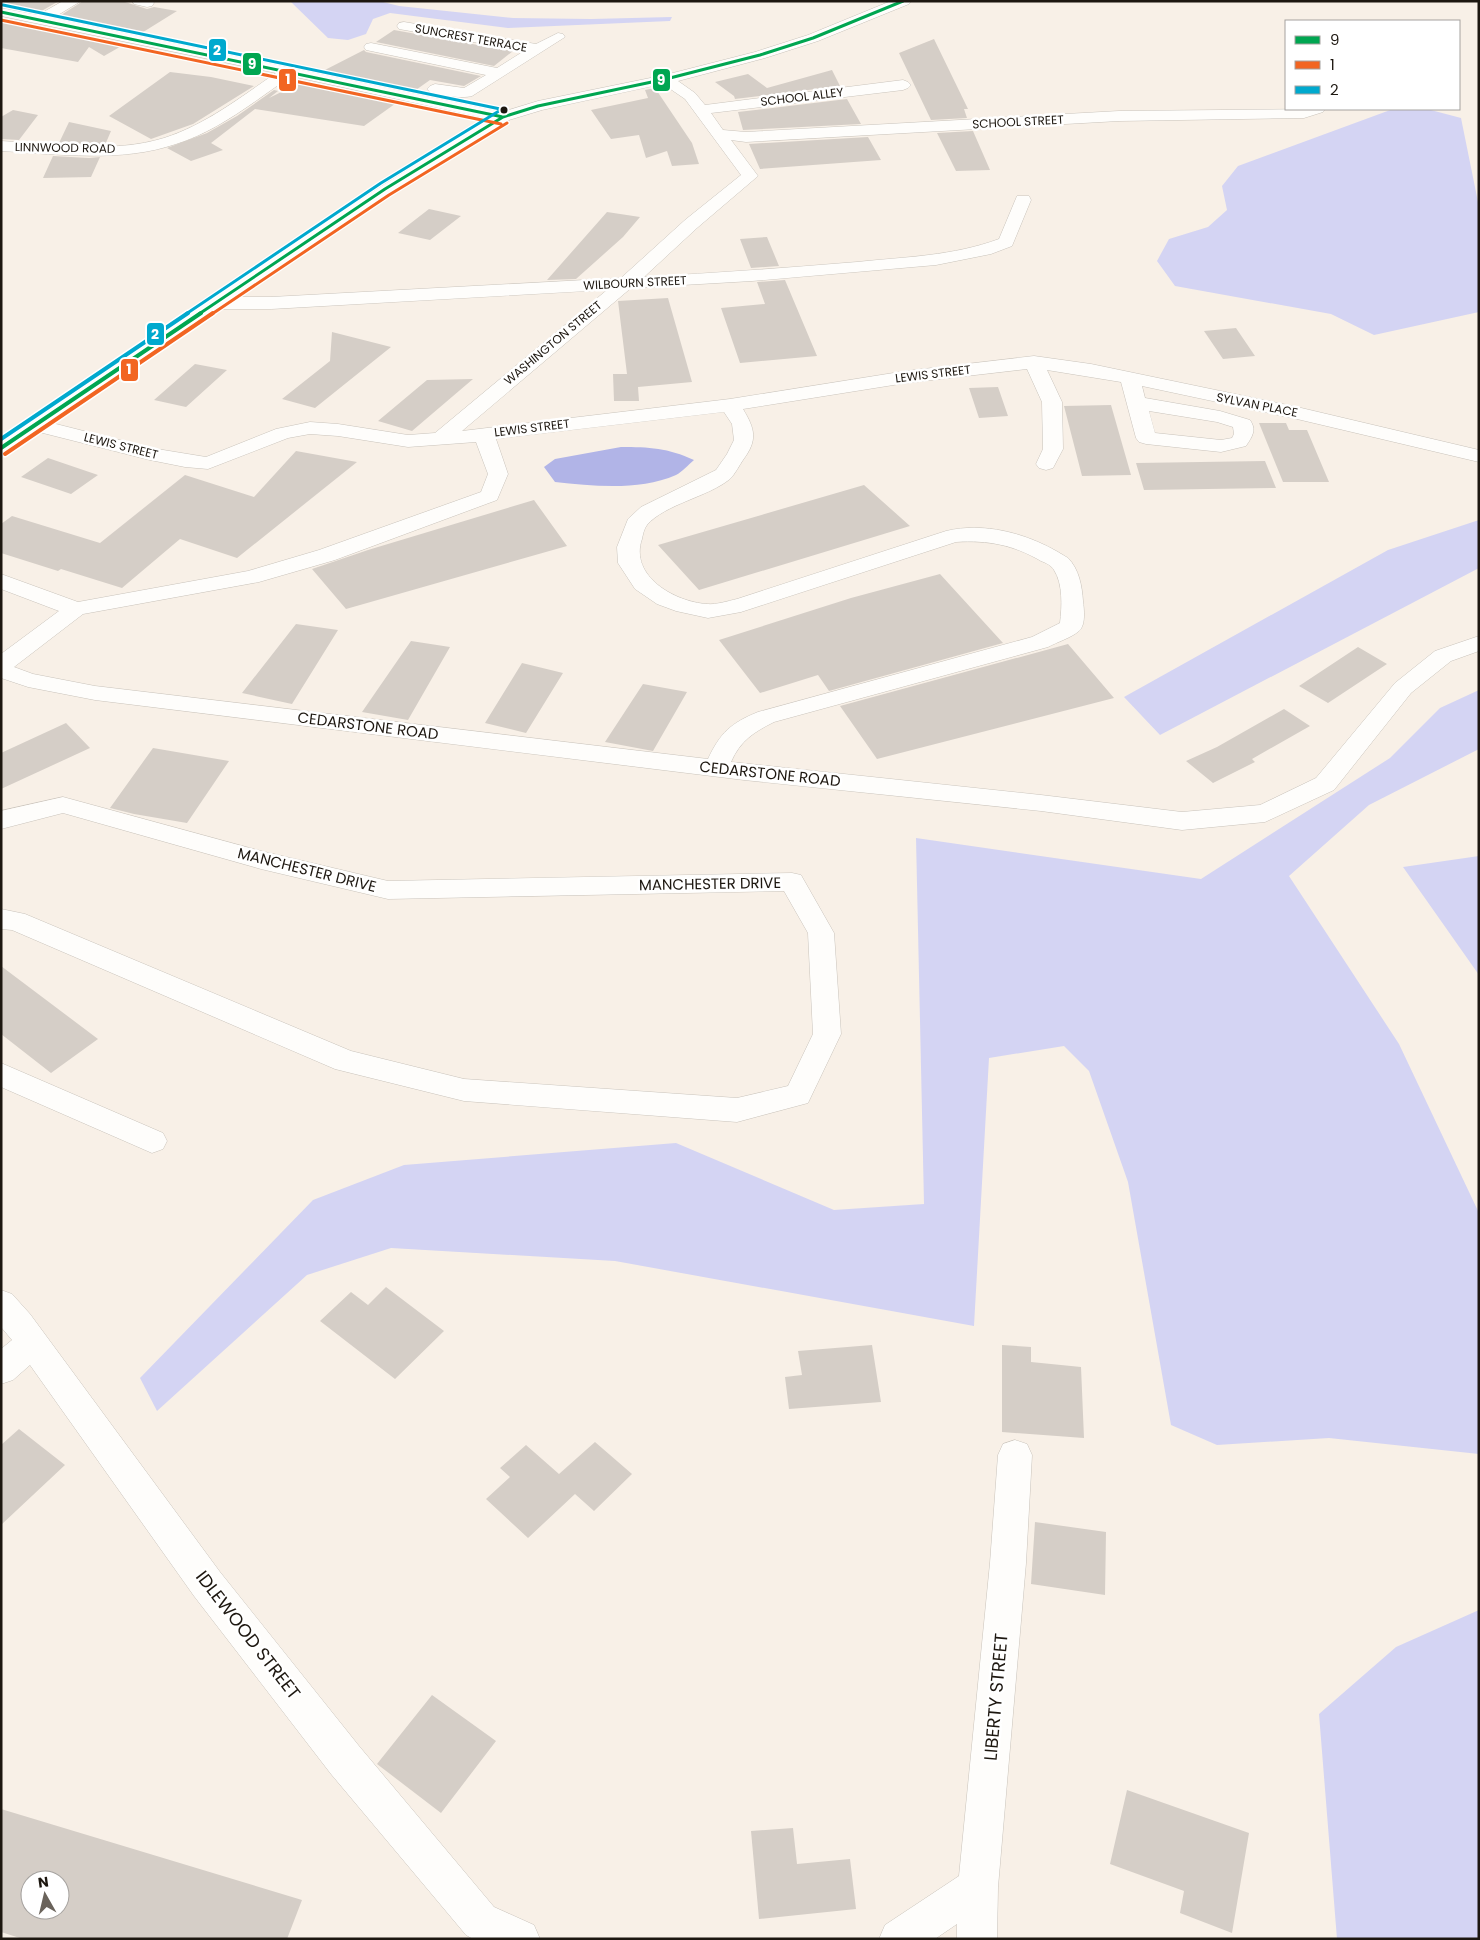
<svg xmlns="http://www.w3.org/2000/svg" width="1480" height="1940" viewBox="0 0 1480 1940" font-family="Poppins,sans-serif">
<rect width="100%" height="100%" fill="#f8f0e7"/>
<path fill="#d4d4f3" d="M290,1H379L399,6L513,18L591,19L672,17L670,21L508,28L390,13L373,19L366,34L348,40L328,38Z
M1393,109H1427L1461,118L1479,207V312L1374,335L1331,314L1175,286L1157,261L1169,239L1208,227L1227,210L1222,186L1238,166Z
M1479,520V568L1160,735L1124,697L1388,550Z
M1479,690V749L1369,805L1289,876L1399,1044L1479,1213V1454L1329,1438L1217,1445L1171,1425L1128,1182L1089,1071L1064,1046L989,1058L974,1326L615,1261L391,1248L307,1275L157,1411L140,1378L313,1200L404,1165L676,1143L834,1210L924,1204L916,838L1201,879L1390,758L1440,708Z
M1479,856V975L1403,867Z
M1479,1610V1939H1337L1319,1714L1396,1647Z"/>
<path fill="#b1b4e7" d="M621,447C649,447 668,448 694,460C688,465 682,472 676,475C639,491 594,486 555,482L544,467L555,459Z"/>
<path fill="#d5cec7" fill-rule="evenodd" d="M1,1H59L38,13L1,6Z
M83,1H122L147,9L154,7L177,11L140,34L58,17Z
M1,18L125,44L104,56L89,47L78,62L1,48Z
M394,30L489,47L513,51L494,66L376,42Z
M934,39L968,109H964L967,118L931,120L899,53Z
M364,50L366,52L481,76L464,86L430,80L413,92L321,72Z
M832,70L840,86L735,99L734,96L715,82L748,74L767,88Z
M170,72L211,77L254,86L193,124L151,139L109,116Z
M304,81L399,101L364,126L255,109L211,143L223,150L191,161L167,148L207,133L237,116L274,90L278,91L269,98Z
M655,88L692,143L699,164L672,166L667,151L646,158L639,135L611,139L591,110L648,98L645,90Z
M847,99L861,124L743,130L738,112Z
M13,110L38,115L19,140L1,139V117Z
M69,122L111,131L105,145L59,143Z
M973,131L990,170L956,171L937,133Z
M868,137L881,160L760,169L749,144Z
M53,156L89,158L100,157L91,177L43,178Z
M429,209L461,216L430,240L398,233Z
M607,212L640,217L623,237L576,279L547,280Z
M767,237L779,266L751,268L740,239Z
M785,280L817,356L740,363L721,308L765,304L757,282Z
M668,298L692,382L638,387L639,401H614L613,374H627L618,301Z
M1236,328L1255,356L1223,359L1204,331Z
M332,332L391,347L315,408L282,399L330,361Z
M195,364L227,370L186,407L154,400Z
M473,379L412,431L378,421L427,380Z
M998,387L1008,416L979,418L969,388Z
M1111,405L1131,475L1082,476L1064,406Z
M1259,423H1286L1289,430H1307L1329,482H1283Z
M296,451L357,462L237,558L180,539L122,588L61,569L58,571L1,553V524L12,516L100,543L185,475L254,497Z
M48,458L98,475L71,494L21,477Z
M1265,461L1276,488L1144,490L1136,463Z
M864,485L910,526L699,590L658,545Z
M534,500L567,546L346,609L312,569L368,550Z
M940,574L1003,643L829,691L818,675L760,693L719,640L851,598Z
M296,624L338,630L292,704L242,693Z
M411,641L450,647L408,720L362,712Z
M1068,644L1114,698L877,759L840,706Z
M1358,647L1387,664L1328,703L1299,686Z
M522,663L563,673L526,733L485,723Z
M643,684L687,692L653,751L605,742Z
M1284,709L1310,726L1252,759L1255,762L1213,783L1186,761L1217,747Z
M66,723L90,748L1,789V753Z
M153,748L229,761L187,823L134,814L110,808Z
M1,966L98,1039L51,1073L1,1034Z
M386,1287L444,1331L395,1379L320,1321L351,1292L368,1305Z
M872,1345L881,1402L789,1409L785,1377L802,1375L798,1351Z
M1002,1345L1031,1347V1362L1081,1367L1084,1438L1002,1432Z
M19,1429L65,1465L1,1525V1445Z
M595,1442L632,1474L594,1511L575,1494L528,1538L486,1499L510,1477L500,1468L526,1445L559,1474Z
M1035,1522L1106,1532L1105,1595L1031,1584Z
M432,1695L496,1741L441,1813L377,1764Z
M1127,1790L1249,1833L1232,1933L1180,1913L1184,1891L1110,1864Z
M1,1809L302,1900L287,1939H23L1,1932ZM30,1880H60V1910H30Z
M793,1828L797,1864L850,1859L856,1909L759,1919L751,1831Z"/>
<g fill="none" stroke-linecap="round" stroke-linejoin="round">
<defs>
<path id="minor" d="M63,1H81L53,18L502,112L538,101L665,75L755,52L808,35L891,1H911L909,4L818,41L765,58L678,81L695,93L705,105L903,80L908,82L911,85L908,88L903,90L711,113L723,130L746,132L1119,111L1325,109L1323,112L1304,118L1119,121L746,142L731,140L758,176L697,228L644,277C715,273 786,268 857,262C905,257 953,256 999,239L1017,196H1029L1031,200L1012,246L991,254L936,265L752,281L631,288L462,431L730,399L906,371L1034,356L1091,364L1297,407L1479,450V462L1297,419L1142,386L1145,398L1220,411L1250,420C1257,430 1252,437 1246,446L1221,452L1146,444L1139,442L1136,438L1121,382L1047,370L1062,402L1063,449L1053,468L1046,470L1039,468L1036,464L1043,449L1042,402L1027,369L906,383L743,409C755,429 758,440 743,460C739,466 735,474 730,479C708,497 665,504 647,525C644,529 643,534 642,539C629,576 675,602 707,604C716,605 728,601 737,599L946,531C984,522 1025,533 1058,552C1061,554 1065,556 1068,558C1079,569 1082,586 1083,601C1084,609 1086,625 1079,631C1071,638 1057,642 1048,647L774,722C754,732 740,741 731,762L1041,795L1182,812L1260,805L1316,778L1395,683L1435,651L1479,636V651L1451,661L1411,693L1334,790L1265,822L1182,830L1041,811L744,780L95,700L28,687L1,678V654L59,611L1,589V574L78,602L248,571L319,550L481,492L488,474L476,442L408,447L338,436L310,434L288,438L208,469L185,467L150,460L39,432L8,452L1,454V439C163,330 323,220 489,119L291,76C255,101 218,131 176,144C120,163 59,154 1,151V141C54,144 112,154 164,138C205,125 241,97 276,73L1,16V8L38,15ZM663,84L685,99L741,175L685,220L621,278L271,297H235L391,193L509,120L542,110ZM607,290L435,433L408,435L338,424L310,422L276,429L206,457L151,448L52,423L219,309H271ZM1149,411L1217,422L1233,427L1234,434L1232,438L1221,440L1155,433ZM724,412L732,424L734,440L727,454L716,470L641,507L628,519L617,547L618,563L635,589L657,604L676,611L708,618L741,612L956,542C988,540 1014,545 1041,561C1046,563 1051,565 1054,570C1063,584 1062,606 1060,623L1032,637L758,712C731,723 720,733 708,759L95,686L33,674L14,667L83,614L259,582L335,560L497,500L508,474L496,439Z
M132,1H153L154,3L152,6L147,7L134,4Z
M404,22L536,44L558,33L563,34L565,37L472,96C460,99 442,95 430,92L427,89L430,86L435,84L464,88L486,75L371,51L366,50L364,47L366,44L371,43L497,68L524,51L399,29L397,26L399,23Z
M63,797L261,851L388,881L792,873L801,875L834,933L841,1034L808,1103L737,1122L464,1101L335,1069L12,930L1,929V909L25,914L351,1051L464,1079L737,1098L788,1086L813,1034L808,933L784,891L388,899L261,869L63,813L1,829V811Z
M1,1063L163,1133L167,1141L163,1149L152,1153L1,1087Z
M1,1290L12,1294L30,1314L220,1572L359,1746L494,1907L534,1925L540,1939H473L466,1935L331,1774L194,1596L30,1365L13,1380L1,1384V1349L12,1340L1,1327Z
M1015,1440L1027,1444L1032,1455L1026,1563L998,1887L997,1939H957V1924L935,1939H879L885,1925L959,1876L990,1563L998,1455L1003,1444Z"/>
</defs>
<use href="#minor" stroke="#c9c3bb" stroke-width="1"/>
<use href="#minor" fill="#fefdfb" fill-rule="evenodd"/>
<defs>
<path id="bus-1-far1" d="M1,12L503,117
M199,314L385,189L503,117L538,106L666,79L760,55L813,38L903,1"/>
<path id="bus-1" d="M1,448L201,313"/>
<path id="bus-2-far1" d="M1,20L501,124
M212,314L389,195L507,123"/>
<path id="bus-2" d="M5,454L213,313"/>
<path id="bus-3-far1" d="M3,5L505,110
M186,314L381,183L499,111"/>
<path id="bus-3" d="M1,439L188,313"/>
</defs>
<use href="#bus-1-far1" stroke="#fff" stroke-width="5.5"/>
<use href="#bus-1" stroke="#fff" stroke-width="7"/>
<use href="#bus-2-far1" stroke="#fff" stroke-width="5.5"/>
<use href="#bus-2" stroke="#fff" stroke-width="7"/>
<use href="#bus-3-far1" stroke="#fff" stroke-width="5.5"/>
<use href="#bus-3" stroke="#fff" stroke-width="7"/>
<use href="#bus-1-far1" stroke="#00a651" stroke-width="3"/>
<use href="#bus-1" stroke="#00a651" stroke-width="4"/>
<use href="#bus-2-far1" stroke="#f26522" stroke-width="3"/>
<use href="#bus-2" stroke="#f26522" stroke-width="4"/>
<use href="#bus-3-far1" stroke="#00a9ce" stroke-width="3"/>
<use href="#bus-3" stroke="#00a9ce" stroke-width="4"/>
</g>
<circle fill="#1d1710" stroke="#fff" stroke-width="2" cx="504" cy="110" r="4.5"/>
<g text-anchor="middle" stroke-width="5" stroke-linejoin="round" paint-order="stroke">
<g font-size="12" fill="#1d1710" stroke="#fff">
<text transform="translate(471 38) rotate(10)" y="4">SUNCREST TERRACE</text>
<text transform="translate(802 97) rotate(-7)" y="4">SCHOOL ALLEY</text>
<text transform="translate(1018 122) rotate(-3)" y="4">SCHOOL STREET</text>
<text transform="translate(65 148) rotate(1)" y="4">LINNWOOD ROAD</text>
<text transform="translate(635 283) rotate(-3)" y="4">WILBOURN STREET</text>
<text transform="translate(553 343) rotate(-40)" y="4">WASHINGTON STREET</text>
<text transform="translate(933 374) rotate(-7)" y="4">LEWIS STREET</text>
<text transform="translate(1257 405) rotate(11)" y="4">SYLVAN PLACE</text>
<text transform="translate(532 428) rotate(-7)" y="4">LEWIS STREET</text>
<text transform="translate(121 446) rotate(14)" y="4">LEWIS STREET</text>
</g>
<g font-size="15" fill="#1d1710" stroke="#fff">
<text transform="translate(368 726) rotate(7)" y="5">CEDARSTONE ROAD</text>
<text transform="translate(770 774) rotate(6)" y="5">CEDARSTONE ROAD</text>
<text transform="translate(307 870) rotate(14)" y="5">MANCHESTER DRIVE</text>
<text transform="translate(710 884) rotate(-1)" y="5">MANCHESTER DRIVE</text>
</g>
<g font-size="18" fill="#1d1710" stroke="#fff">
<text transform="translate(248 1635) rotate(52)" y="6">IDLEWOOD STREET</text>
<text transform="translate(996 1697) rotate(-85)" y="6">LIBERTY STREET</text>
</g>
</g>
<g stroke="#fff" stroke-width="2">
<rect x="208" y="38" width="19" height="24" rx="5" fill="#00a9ce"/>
<rect x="242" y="52" width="20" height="24" rx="5" fill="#00a651"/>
<rect x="278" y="68" width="19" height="24" rx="5" fill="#f26522"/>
<rect x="652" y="68" width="19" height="24" rx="5" fill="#00a651"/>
<rect x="146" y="322" width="19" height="24" rx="5" fill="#00a9ce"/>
<rect x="120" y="358" width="19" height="24" rx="5" fill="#f26522"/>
</g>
<g font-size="14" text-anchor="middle" font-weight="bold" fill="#fff">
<text x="217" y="55">2</text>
<text x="252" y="69">9</text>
<text x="288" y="84">1</text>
<text x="661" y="85">9</text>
<text x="155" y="339">2</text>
<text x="129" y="374">1</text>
</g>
<rect width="1480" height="1940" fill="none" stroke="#1d1710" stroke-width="5"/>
<rect x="1285" y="20" width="175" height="90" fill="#ffffff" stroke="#a5a29f"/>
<rect x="1295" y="36" width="25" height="8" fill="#00a651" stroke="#a5a29f"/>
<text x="1330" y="45" font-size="15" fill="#1d1710">9</text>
<rect x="1295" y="61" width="25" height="8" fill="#f26522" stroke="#a5a29f"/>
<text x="1330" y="70" font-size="15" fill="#1d1710">1</text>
<rect x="1295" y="86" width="25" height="8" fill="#00a9ce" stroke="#a5a29f"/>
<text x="1330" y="95" font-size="15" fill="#1d1710">2</text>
<g transform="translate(45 1895) rotate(352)"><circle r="24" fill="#ffffff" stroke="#a5a29f"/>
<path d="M0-4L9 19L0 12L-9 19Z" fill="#6a635b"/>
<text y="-8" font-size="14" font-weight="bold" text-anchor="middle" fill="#1d1710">N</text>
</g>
</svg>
